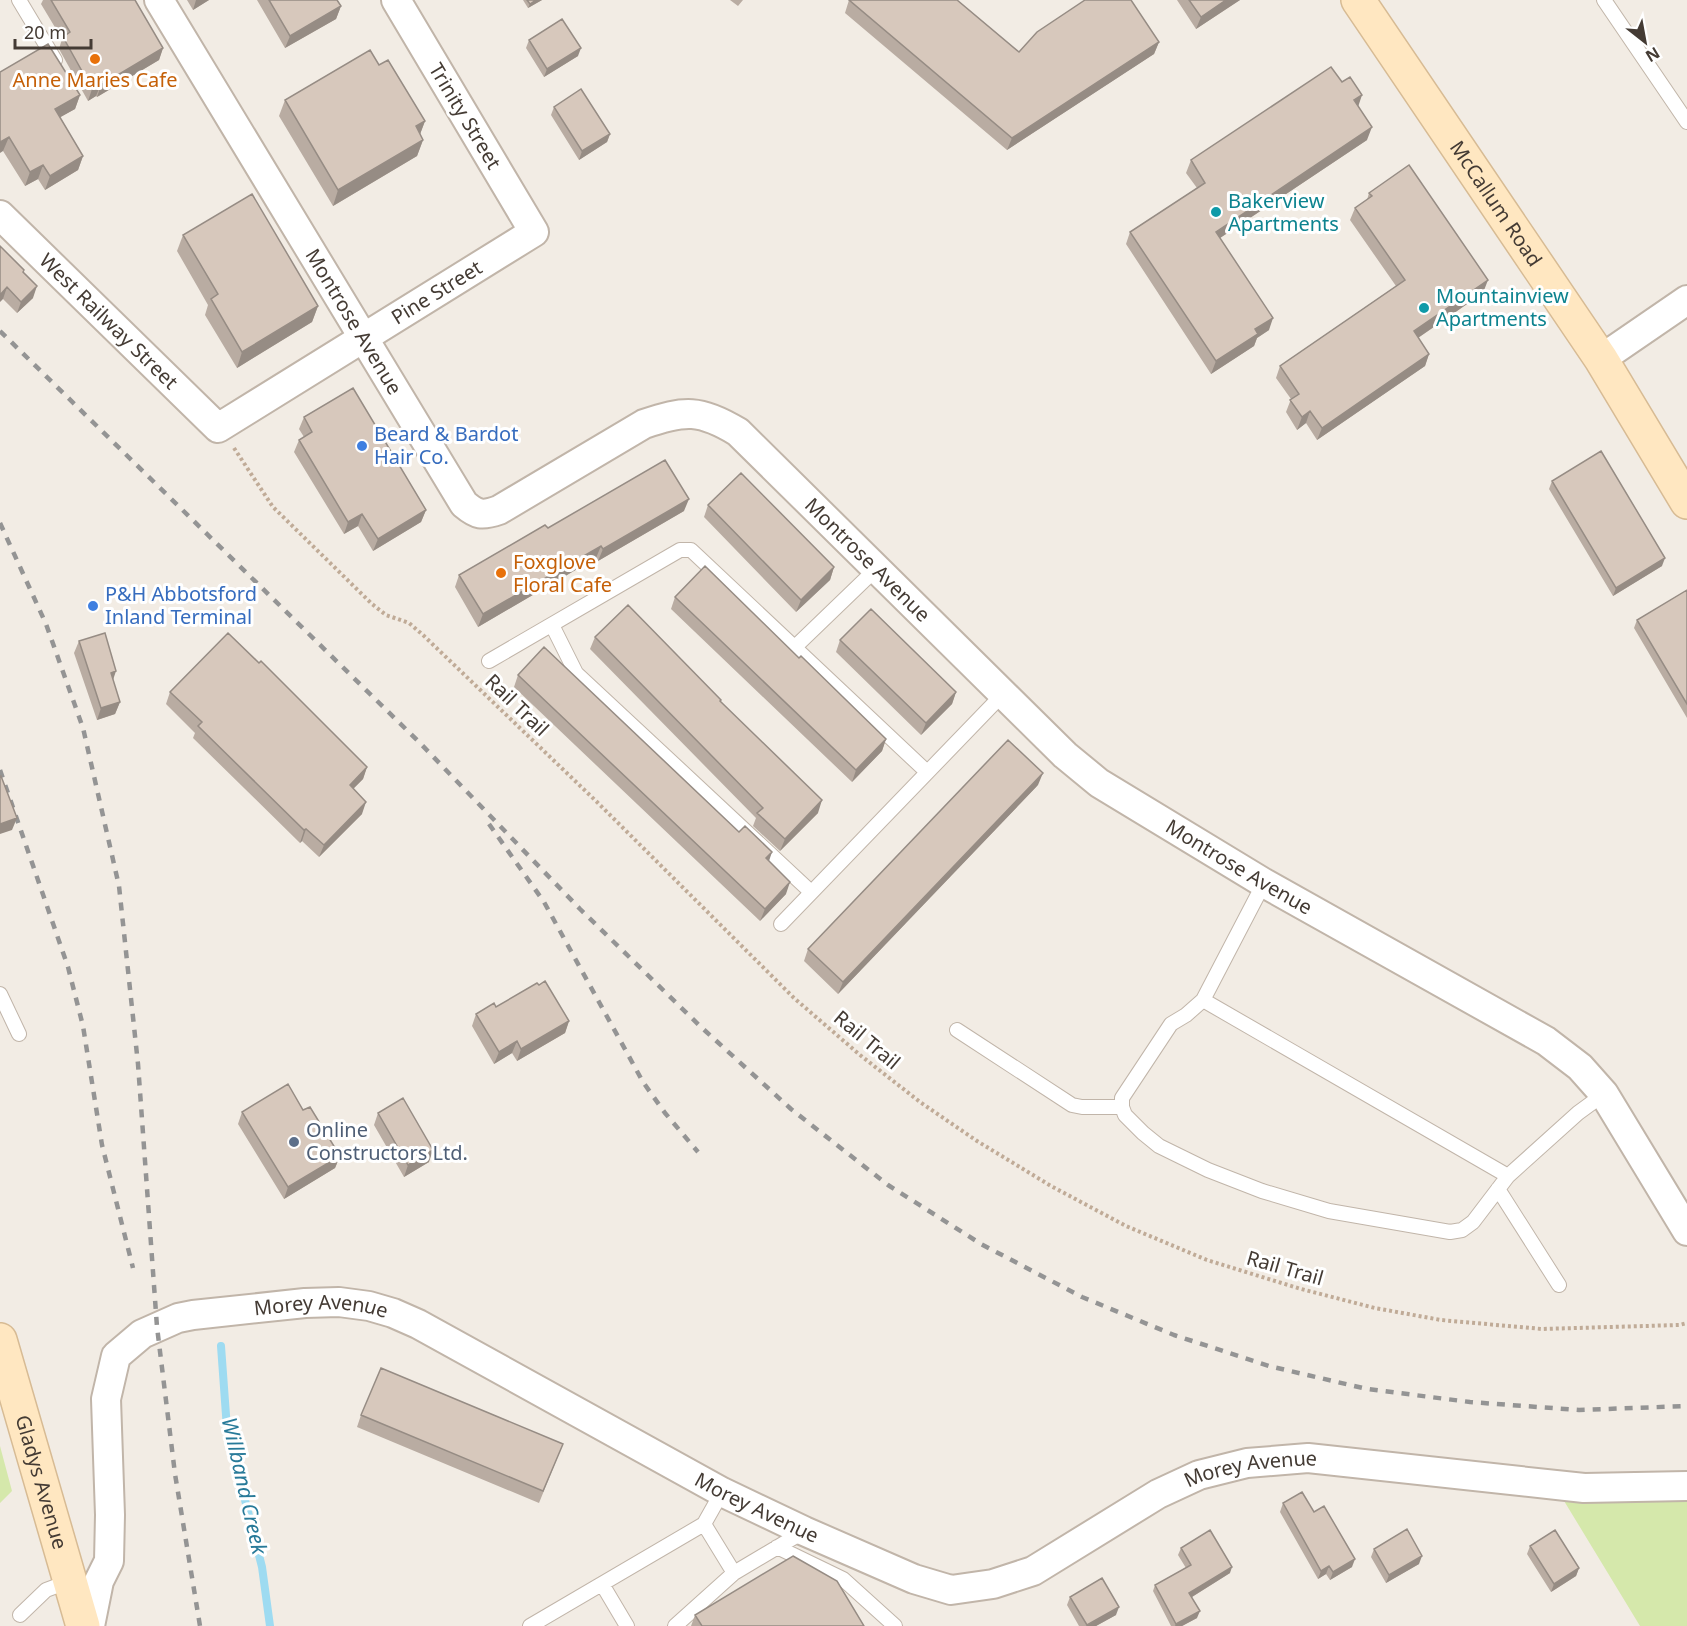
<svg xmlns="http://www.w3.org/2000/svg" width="1687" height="1626" viewBox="0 0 1687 1626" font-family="'Noto Sans',sans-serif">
<rect width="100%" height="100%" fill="#f2ece4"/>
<path fill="#d5e8ab" d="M0,1446L12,1491L0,1503Z
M1558,1491L1687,1493V1626H1640Z"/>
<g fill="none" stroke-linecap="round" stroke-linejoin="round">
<path stroke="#9edbf1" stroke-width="8" d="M221,1346L227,1429L262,1567L270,1626"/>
<defs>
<path id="lane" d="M19,0L55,60
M1604,0L1687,122
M552,625L576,673L811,892
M795,647L876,569
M489,661L680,550H691L927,772
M1264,883L1203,1000L1186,1015L1171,1024L1122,1098V1107L1125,1115L1143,1133L1159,1146L1208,1170L1262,1191L1329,1211L1450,1232L1462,1230L1473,1222L1508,1176L1578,1113L1604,1094
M781,924L1003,694
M0,994L19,1034
M1203,1000L1508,1176
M957,1030L1072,1105L1082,1107H1122
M1498,1189L1559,1285
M704,1524L734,1573
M777,1547L843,1579L895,1626
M602,1584L627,1626
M20,1615L46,1590L70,1581
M530,1626L704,1524L722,1492
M675,1626L734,1573L803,1532"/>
<g id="street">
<path id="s1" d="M159,0L464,504C477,515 482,516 499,510L644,424C685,410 700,409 738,432L1065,755L1099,783L1264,883L1546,1041L1580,1067L1604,1094L1687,1231"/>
<path id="s2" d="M0,215L218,428L534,232L396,0"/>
<path d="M1601,359L1687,300"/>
<path id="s3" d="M90,1626L99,1581L109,1561L110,1515L106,1399L116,1356L142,1334L178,1318L193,1315L305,1303L339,1302L369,1306L393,1313L418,1324L722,1492L804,1531L914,1579L951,1590L993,1584L1033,1571L1158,1494L1199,1475L1247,1463L1308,1458L1584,1488L1687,1486"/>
</g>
<g id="secondary">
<path id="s4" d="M1358,0L1601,359L1687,502"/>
<path id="s5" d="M0,1340L83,1626"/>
</g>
</defs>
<use href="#lane" stroke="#c1b5a9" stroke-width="16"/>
<use href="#street" stroke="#c1b5a9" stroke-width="32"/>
<use href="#secondary" stroke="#d7bb94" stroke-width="36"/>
<path stroke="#c0ab97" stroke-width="4" stroke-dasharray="3 3" stroke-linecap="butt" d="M234,448L273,507L372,604L386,615L409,623L423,635L597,802L794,998L860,1055L920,1102L977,1141L1051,1186L1126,1226L1207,1260L1301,1289L1375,1308L1441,1320L1542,1329L1679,1325L1687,1323"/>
<use href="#lane" stroke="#fff" stroke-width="14"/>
<use href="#street" stroke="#fff" stroke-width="28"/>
<use href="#secondary" stroke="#ffe7c1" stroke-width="33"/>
<path stroke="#949494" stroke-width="4.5" stroke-dasharray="8 8" stroke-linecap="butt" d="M0,331L419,742L580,909L701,1027L791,1109L888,1185L981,1244L1082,1297L1174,1335L1269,1366L1367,1389L1470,1402L1579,1410L1687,1406
M0,523L46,624L83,728L119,886L138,1064L157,1327L175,1474L200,1626
M0,770L68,967L83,1026L102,1145L133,1268
M489,824L544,902L643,1082L665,1113L698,1152"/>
</g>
<path fill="#b9aca2" d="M43,0H135L163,48L159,60L97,97L96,96L88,101L59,49L62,39L41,4Z
M187,0H209L193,10Z
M257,0H337L341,6L336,19L285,48Z
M523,0H542L528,8Z
M730,0H743L738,6Z
M849,0L1019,52L1159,42L1154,54L1007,150L845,13Z
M1177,0H1240L1196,29Z
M529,40L578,56L544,77L526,48Z
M379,65L425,121L420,134L423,140L417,156L333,206L279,116L285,100Z
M0,72L80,95L75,109L60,117L83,156L78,170L45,190L38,179L25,186L3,151Z
M554,107L610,134L607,142L579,160L551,115Z
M1358,107L1367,140L1220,238L1269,330L1257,338L1254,346L1211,374L1126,244L1130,232L1197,188L1186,173L1191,160Z
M1369,193L1483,293L1418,338L1429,354L1425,366L1317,440L1306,423L1297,430L1286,412L1291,399L1276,378L1280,366L1396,286L1350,220L1355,208L1367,200Z
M183,235L318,306L312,322L237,368L205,315L208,305L177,251Z
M0,246L23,272L33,298L17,313L3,299Z
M304,417L426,510L421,522L373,551L358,526L344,534L294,452L299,440L304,437L299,429Z
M1552,481L1662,566L1613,596L1549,489Z
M708,505L834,567L830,580L796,612L704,517Z
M684,511L598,561L596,558L478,627L455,587L459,575L548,528Z
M1687,590V718L1634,628L1637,620Z
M675,597L886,739L882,751L852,782L671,609Z
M595,637L720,701L818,813L780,851L753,826L756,818L590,649Z
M840,640L956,692L952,704L921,735L836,652Z
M79,641L113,680L120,702L115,714L97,720L74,653Z
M259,663L367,767L363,779L353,789L362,814L319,857L302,841L300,843L193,738L195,733L166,704L170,692Z
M518,675L769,861L786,894L760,921L514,687Z
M1038,785L838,994L804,961L808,949Z
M496,1007L569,1021L565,1033L517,1061L512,1053L494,1064L472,1026L476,1014Z
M303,1110L340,1156L335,1168L284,1199L238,1124L242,1112Z
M378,1113L429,1162L404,1177L374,1125Z
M361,1415L563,1444L539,1503L357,1427Z
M1283,1503L1314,1512L1352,1567L1330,1580L1326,1574L1318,1579L1280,1512Z
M1530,1546L1579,1568L1576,1576L1551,1592L1527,1554Z
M1181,1548L1230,1573L1192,1597L1197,1618L1182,1626H1171L1153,1591L1155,1585L1186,1568L1178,1555Z
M1374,1549L1419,1564L1386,1583L1371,1557Z
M1070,1597L1116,1615L1096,1626H1079L1067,1605Z
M695,1615L864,1626H691Z"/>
<path fill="#968c84" d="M196,0H209L193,10Z
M536,0H542L528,8L530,4Z
M1226,0H1240L1196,29L1201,17Z
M341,6L336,19L285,48L290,36Z
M1159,42L1154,54L1007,150L1012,138Z
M163,48L159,60L97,97L101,85Z
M581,48L578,56L544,77L547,69Z
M101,84L96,96L88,101L92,89Z
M80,95L75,109L50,123L55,109Z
M1362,95L1358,107L1354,100Z
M425,121L419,137L416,126Z
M1372,127L1367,140L1211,244L1216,232Z
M610,134L607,142L579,160L582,151Z
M9,137L3,151L0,153V142Z
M423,140L417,156L333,206L338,190Z
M83,156L78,170L45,190L50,176Z
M43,165L38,179L25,186L30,172Z
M1488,280L1483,293L1409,344L1414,331Z
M37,286L33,298L17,313L21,302Z
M7,287L3,299L0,302V295Z
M318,306L312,322L237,368L242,352Z
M1273,318L1269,330L1257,338L1254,346L1211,374L1216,361L1255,329Z
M1429,354L1425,366L1317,440L1322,428Z
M1310,411L1306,423L1297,430L1302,417Z
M689,499L684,511L598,561L603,549Z
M426,510L421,522L373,551L378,539Z
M362,514L358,526L344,534L348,522Z
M601,546L596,558L478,627L483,614Z
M1665,558L1662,566L1613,596L1616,588Z
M834,567L830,580L796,612L801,600Z
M116,671L112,683L111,673Z
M956,692L952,704L921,735L926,723Z
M120,702L115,714L97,720L101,708Z
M886,739L882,751L852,782L856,770Z
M367,767L363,779L345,797L350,785Z
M1043,773L1038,785L838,994L843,982Z
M822,800L818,813L780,851L785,839Z
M366,802L362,814L319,857L324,845Z
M17,818L12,830L0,834V824Z
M306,829L302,841L300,843L304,830Z
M772,852L768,864L766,858Z
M790,882L786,894L760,921L765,909Z
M569,1021L565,1033L517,1061L521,1049Z
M517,1041L512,1053L494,1064L499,1052Z
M433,1150L429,1162L404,1177L408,1165Z
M340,1156L335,1168L284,1199L288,1187Z
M1422,1556L1419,1564L1386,1583L1389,1575Z
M1355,1559L1352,1567L1330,1580L1333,1572Z
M1329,1566L1326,1574L1318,1579L1321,1571Z
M1232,1567L1230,1573L1187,1600L1189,1593Z
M1579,1568L1576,1576L1551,1592L1554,1584Z
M1119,1607L1116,1615L1096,1626H1086Z
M1200,1611L1197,1618L1182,1626H1175L1176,1624Z"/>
<path fill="#d7c8bc" stroke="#968c84" stroke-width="1.5" d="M51,0H135L163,48L101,85V84L92,89L63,37L70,32Z
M269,0H337L341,6L290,36Z
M527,0H536L530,4Z
M849,0H957L1019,52L1037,32L1085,0H1131L1159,42L1012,138Z
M1189,0H1226L1201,17Z
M562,19L581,48L547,69L529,40Z
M48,44L80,95L55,109L83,156L50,176L43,165L30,172L9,137L0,142V72Z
M370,50L379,65L388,60L425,121L416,126L423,140L338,190L285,100Z
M1331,67L1342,82L1350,77L1362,95L1354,100L1372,127L1216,232L1273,318L1255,329L1258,334L1216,361L1130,232L1205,183L1191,160Z
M581,89L610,134L582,151L554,107Z
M1409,165L1488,280L1414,331L1429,354L1322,428L1310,411L1302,417L1290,400L1299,394L1280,366L1405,280L1355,208L1372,196L1369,193Z
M252,194L318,306L242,352L211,299L218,294L183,235Z
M0,246L24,270L23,272L37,286L21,302L7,287L0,295Z
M353,388L426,510L378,539L362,514L348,522L299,440L312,432L304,417Z
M1601,451L1665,558L1616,588L1552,481Z
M665,460L689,499L603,549L601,546L483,614L459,575L545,525L548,528Z
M741,473L834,567L801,600L708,505Z
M705,566L799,658L801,656L886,739L856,770L675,597Z
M1687,590V704L1637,620Z
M628,605L721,700L720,701L822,800L785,839L757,813L763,808L595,637Z
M871,609L956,692L926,723L840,640Z
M105,633L116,671L111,673L120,702L101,708L79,641Z
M228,633L259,663L261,661L367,767L350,785L366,802L324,845L306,829L304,830L198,726L202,722L170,692Z
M544,647L739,832L745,826L772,852L766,858L790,882L765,909L518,675Z
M1008,740L1043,773L843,982L808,949Z
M0,776H1L17,818L0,824Z
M545,981L569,1021L521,1049L517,1041L499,1052L476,1014L494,1003L496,1007L537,983L539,985Z
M288,1084L303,1110L310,1107L340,1156L288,1187L242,1112Z
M403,1098L433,1150L408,1165L378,1113Z
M381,1368L563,1444L543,1491L361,1415Z
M1302,1492L1314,1512L1324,1506L1355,1559L1333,1572L1329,1566L1321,1571L1283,1503Z
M1407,1529L1422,1556L1389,1575L1374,1549Z
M1210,1530L1232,1567L1189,1593L1200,1611L1176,1624L1155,1585L1191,1565L1181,1548Z
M1555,1530L1579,1568L1554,1584L1530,1546Z
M793,1556L837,1581L864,1626H702L695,1615Z
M1102,1578L1119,1607L1087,1625L1070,1597Z"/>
<g fill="#e8710a" stroke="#fff" stroke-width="2">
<circle cx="95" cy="59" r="6"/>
<circle cx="501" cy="573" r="6"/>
</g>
<g fill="#0f9aa8" stroke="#fff" stroke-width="2">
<circle cx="1216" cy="212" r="6"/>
<circle cx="1424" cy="308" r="6"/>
</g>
<g fill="#3f7fe0" stroke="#fff" stroke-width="2">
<circle cx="362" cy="446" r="6"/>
<circle cx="93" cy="606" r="6"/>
</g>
<circle fill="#5c6f8a" stroke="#fff" stroke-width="2" cx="294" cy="1142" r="6"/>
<g text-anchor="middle" stroke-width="6" stroke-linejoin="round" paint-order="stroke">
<g font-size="20" fill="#c56008" stroke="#fff">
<text x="95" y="87">Anne Maries Cafe</text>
<text x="513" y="569" text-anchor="start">Foxglove<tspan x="513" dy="23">Floral Cafe</tspan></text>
</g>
<g font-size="20" fill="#443b34" stroke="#fff">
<text transform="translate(465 116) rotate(59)" y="7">Trinity Street</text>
<text dy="7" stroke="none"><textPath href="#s4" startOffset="246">McCallum Road</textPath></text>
<text dy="7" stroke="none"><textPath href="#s2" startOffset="562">Pine Street</textPath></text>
<text dy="7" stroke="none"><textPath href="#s2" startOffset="152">West Railway Street</textPath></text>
<text dy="7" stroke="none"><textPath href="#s1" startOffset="376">Montrose Avenue</textPath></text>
<text dy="7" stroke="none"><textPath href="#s1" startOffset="1077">Montrose Avenue</textPath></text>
<text transform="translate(517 705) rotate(44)" y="7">Rail Trail</text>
<text dy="7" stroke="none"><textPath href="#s1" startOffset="1562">Montrose Avenue</textPath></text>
<text transform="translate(867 1040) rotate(40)" y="7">Rail Trail</text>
<text transform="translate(1285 1268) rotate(16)" y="7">Rail Trail</text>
<text dy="7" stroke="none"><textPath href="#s3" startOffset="492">Morey Avenue</textPath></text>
<text dy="7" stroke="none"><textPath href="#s3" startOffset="1518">Morey Avenue</textPath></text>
<text dy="7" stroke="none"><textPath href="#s5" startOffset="148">Gladys Avenue</textPath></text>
<text dy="7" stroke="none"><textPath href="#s3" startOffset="978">Morey Avenue</textPath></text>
</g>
<g font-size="20" fill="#0d838f" stroke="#fff" text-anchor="start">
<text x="1228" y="208">Bakerview<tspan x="1228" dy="23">Apartments</tspan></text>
<text x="1436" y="303">Mountainview<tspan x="1436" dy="23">Apartments</tspan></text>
</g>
<g font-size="20" fill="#366cbe" stroke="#fff" text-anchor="start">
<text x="374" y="441">Beard &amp; Bardot<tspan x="374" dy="23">Hair Co.</tspan></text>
<text x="105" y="601">P&amp;H Abbotsford<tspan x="105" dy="23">Inland Terminal</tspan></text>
</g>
<g font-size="20" fill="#4e5e75" stroke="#fff" text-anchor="start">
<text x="306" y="1137">Online<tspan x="306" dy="23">Constructors Ltd.</tspan></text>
</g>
<g font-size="21" font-style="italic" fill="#287a99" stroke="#fff">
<text transform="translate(244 1486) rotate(77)" y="7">Willband Creek</text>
</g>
</g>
<g transform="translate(1645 42) rotate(149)" stroke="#ffffff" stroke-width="4.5" paint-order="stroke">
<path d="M0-4.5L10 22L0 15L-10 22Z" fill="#443b34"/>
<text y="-9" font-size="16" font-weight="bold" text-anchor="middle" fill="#443b34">N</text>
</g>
<path d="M15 39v9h76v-9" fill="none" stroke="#443b34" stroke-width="3"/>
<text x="24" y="39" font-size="18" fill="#443b34" stroke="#ffffff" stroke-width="4.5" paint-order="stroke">20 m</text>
</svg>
